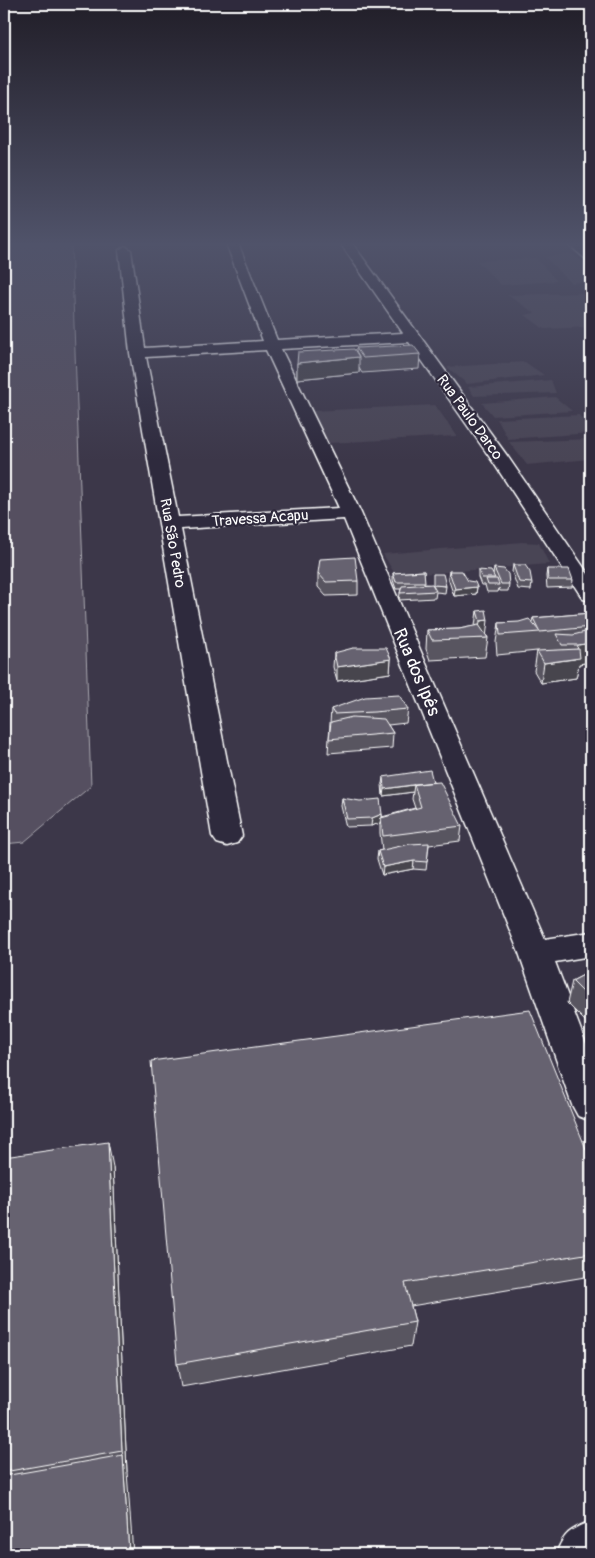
<svg xmlns="http://www.w3.org/2000/svg" width="595" height="1558" viewBox="0 0 595 1558" font-family="Pangolin,sans-serif">
<rect width="100%" height="100%" fill="#3c3749"/>
<filter id="ink" filterUnits="userSpaceOnUse"><feTurbulence type="fractalNoise" baseFrequency=".02" numOctaves="2"/><feDisplacementMap in="SourceGraphic" scale="10" xChannelSelector="R" yChannelSelector="G"/><feConvolveMatrix kernelMatrix="1 2 1 2 8 2 1 2 1" color-interpolation-filters="sRGB"/></filter>
<g filter="url(#ink)">
<path fill="#494455" d="M570,253L591,267V281L571,283L545,257Z
M536,258L557,281L501,285L477,261Z
M584,293L591,301V327L544,329L525,315L535,313L507,295Z
M525,362L544,375L467,384L447,367Z
M551,380L556,393L474,396L468,387Z
M555,397L572,411L493,416L482,403Z
M435,405L457,436L329,443L310,411Z
M579,415L591,433L508,439L497,419Z
M591,439V459L527,465L509,442Z
M522,542L539,543L549,564L396,576L383,554Z"/>
<path fill="#555060" stroke="#aaa8b0" d="M4,243H71L91,786L24,842L4,844Z"/>
<g fill="none" stroke-linecap="round" stroke-linejoin="round">
<defs>
<path id="minor" d="M226,243H238L277,340L403,333L340,243H352L508,457L591,578V601L583,599L493,462L409,342L281,349L361,513L545,939L591,932V956L555,962L591,1057V1121L578,1116L572,1105L519,953L344,519L181,529L242,836L237,843L227,846L217,843L212,836L130,353L119,250L125,246L131,250L145,348L263,341ZM266,350L339,508L178,517L146,357Z
M567,243H581L591,251V261L587,260Z"/>
<path id="highway" d="M591,1521V1554H556C564,1533 570,1530 591,1521Z"/>
</defs>
<use href="#minor" stroke="#fff" stroke-width="3"/>
<use href="#highway" stroke="#fff" stroke-width="3"/>
<use href="#minor" fill="#2f2a3d" fill-rule="evenodd"/>
<use href="#highway" fill="#2f2a3d" fill-rule="evenodd"/>
</g>
<path fill="#585460" stroke="#fff" d="M356,348L420,354L419,369L362,373L359,368V373L297,379V363L356,353Z
M513,565L532,583L531,590L518,589L512,572Z
M494,568L509,584L508,591H500L499,588L498,592H487L485,585H481L478,577V570L493,575Z
M547,569L573,580L572,587L547,588L546,576Z
M424,571V584L446,586L445,593L436,592L435,598L399,600L400,593L401,589H396L393,580V573Z
M449,571L477,587L476,594L454,596L448,578Z
M318,573L358,581V595L326,596L318,587Z
M477,611L488,638L485,657L430,660L426,649L427,630L459,629L475,626Z
M591,613V669L589,666L590,662L579,664L576,678L541,683L534,671L537,651L497,655L496,642L499,623L532,622L533,618Z
M334,653L391,659L390,673L337,681L333,667Z
M331,709H408L406,723L388,725L393,733L392,748L328,753Z
M383,777L433,783L462,826L460,841L429,845L426,870L413,869L382,875L377,859L378,851L382,850L380,833V823L371,826L346,827L341,806L342,798L382,814V817L415,808L412,799L413,792L383,796L382,784Z
M591,971V1027L567,1003L572,981Z
M4,1157L113,1167L127,1472L4,1554Z
M591,1161V1276L411,1306L415,1322L411,1346L181,1387L177,1364Z"/>
<path fill="#47454e" stroke="#fff" d="M359,357V373L297,379V363Z
M477,587L476,594L454,596L455,589Z
M488,620L486,638H478L480,621Z
M591,643V655L590,662L579,664L576,678L541,683L544,663L575,659L578,645Z
M391,659L390,673L337,681V667Z
M414,785L413,792L383,796L384,789Z
M382,814V822L381,818L380,823L371,826L372,818Z
M414,861L413,869L382,875L383,867Z
M108,1142L113,1167L127,1472L133,1554H129L123,1455L122,1451Z"/>
<path fill="#666270" stroke="#fff" d="M413,345L420,354L363,358L356,348Z
M354,349L359,357L297,363L298,352Z
M355,557L358,581L326,582L318,573L320,559Z
M513,565H525L530,572L532,583L519,582Z
M494,568L504,569L508,574L509,584H501Z
M547,569H569L573,580H548Z
M478,570L491,571L495,578H482Z
M424,571L425,582H396L393,573Z
M449,571H462L468,581L475,582L477,587L455,589Z
M433,574H443L446,586L433,585Z
M486,579H497L499,585H488Z
M432,584L436,591L400,593L402,586Z
M486,610L488,620L480,621L477,611Z
M591,613V627L540,632L533,618Z
M529,619L540,632L500,635L499,623L519,622Z
M479,625L488,638L432,640L427,630L459,629Z
M589,631L591,634V643L578,645H562L556,634L573,635Z
M353,648H386L391,659L337,667L334,653Z
M579,649L580,658L544,663L537,651Z
M399,695L408,709L374,712L334,714L331,709L365,697Z
M352,717L384,719L393,733L329,739L331,722Z
M430,770L433,782L384,789L383,777Z
M440,782L462,826L383,836L381,818L421,807L414,784Z
M342,798L360,801L380,799L382,814L372,818L347,819Z
M429,843L427,862L414,861L383,867L378,851L410,844Z
M591,971V1000L572,981Z
M530,1010L591,1161V1253L405,1283L415,1322L177,1364L151,1061Z
M108,1142L122,1451L4,1472V1157Z
M123,1455L129,1554H4V1476Z"/>
</g>
<linearGradient id="sky" x2="0" y2="1"><stop stop-color="#211e28"/><stop offset="0.53" stop-color="#50536a"/><stop offset="1" stop-color="#50536a" stop-opacity="0"/></linearGradient>
<rect width="595" height="461" fill="url(#sky)"/>
<g text-anchor="middle" stroke-width="4.5" stroke-linejoin="round" paint-order="stroke">
<g font-size="15" fill="#fff" stroke="#2f2a3d">
<text transform="translate(470 417) rotate(54)" y="5">Rua Paulo Darco</text>
<text transform="translate(260 518) rotate(-4)" y="5">Travessa Acapu</text>
<text transform="translate(173 543) rotate(80)" y="5">Rua São Pedro</text>
</g>
<g font-size="18" fill="#fff" stroke="#2f2a3d">
<text transform="translate(417 672) rotate(67)" y="6">Rua dos Ipês</text>
</g>
</g>
<rect width="595" height="1558" fill="none" stroke="#2f2a3d" stroke-width="20"/>
<rect x="10" y="10" width="575" height="1538" fill="none" stroke="#fff" stroke-width="2" filter="url(#ink)"/>
</svg>
